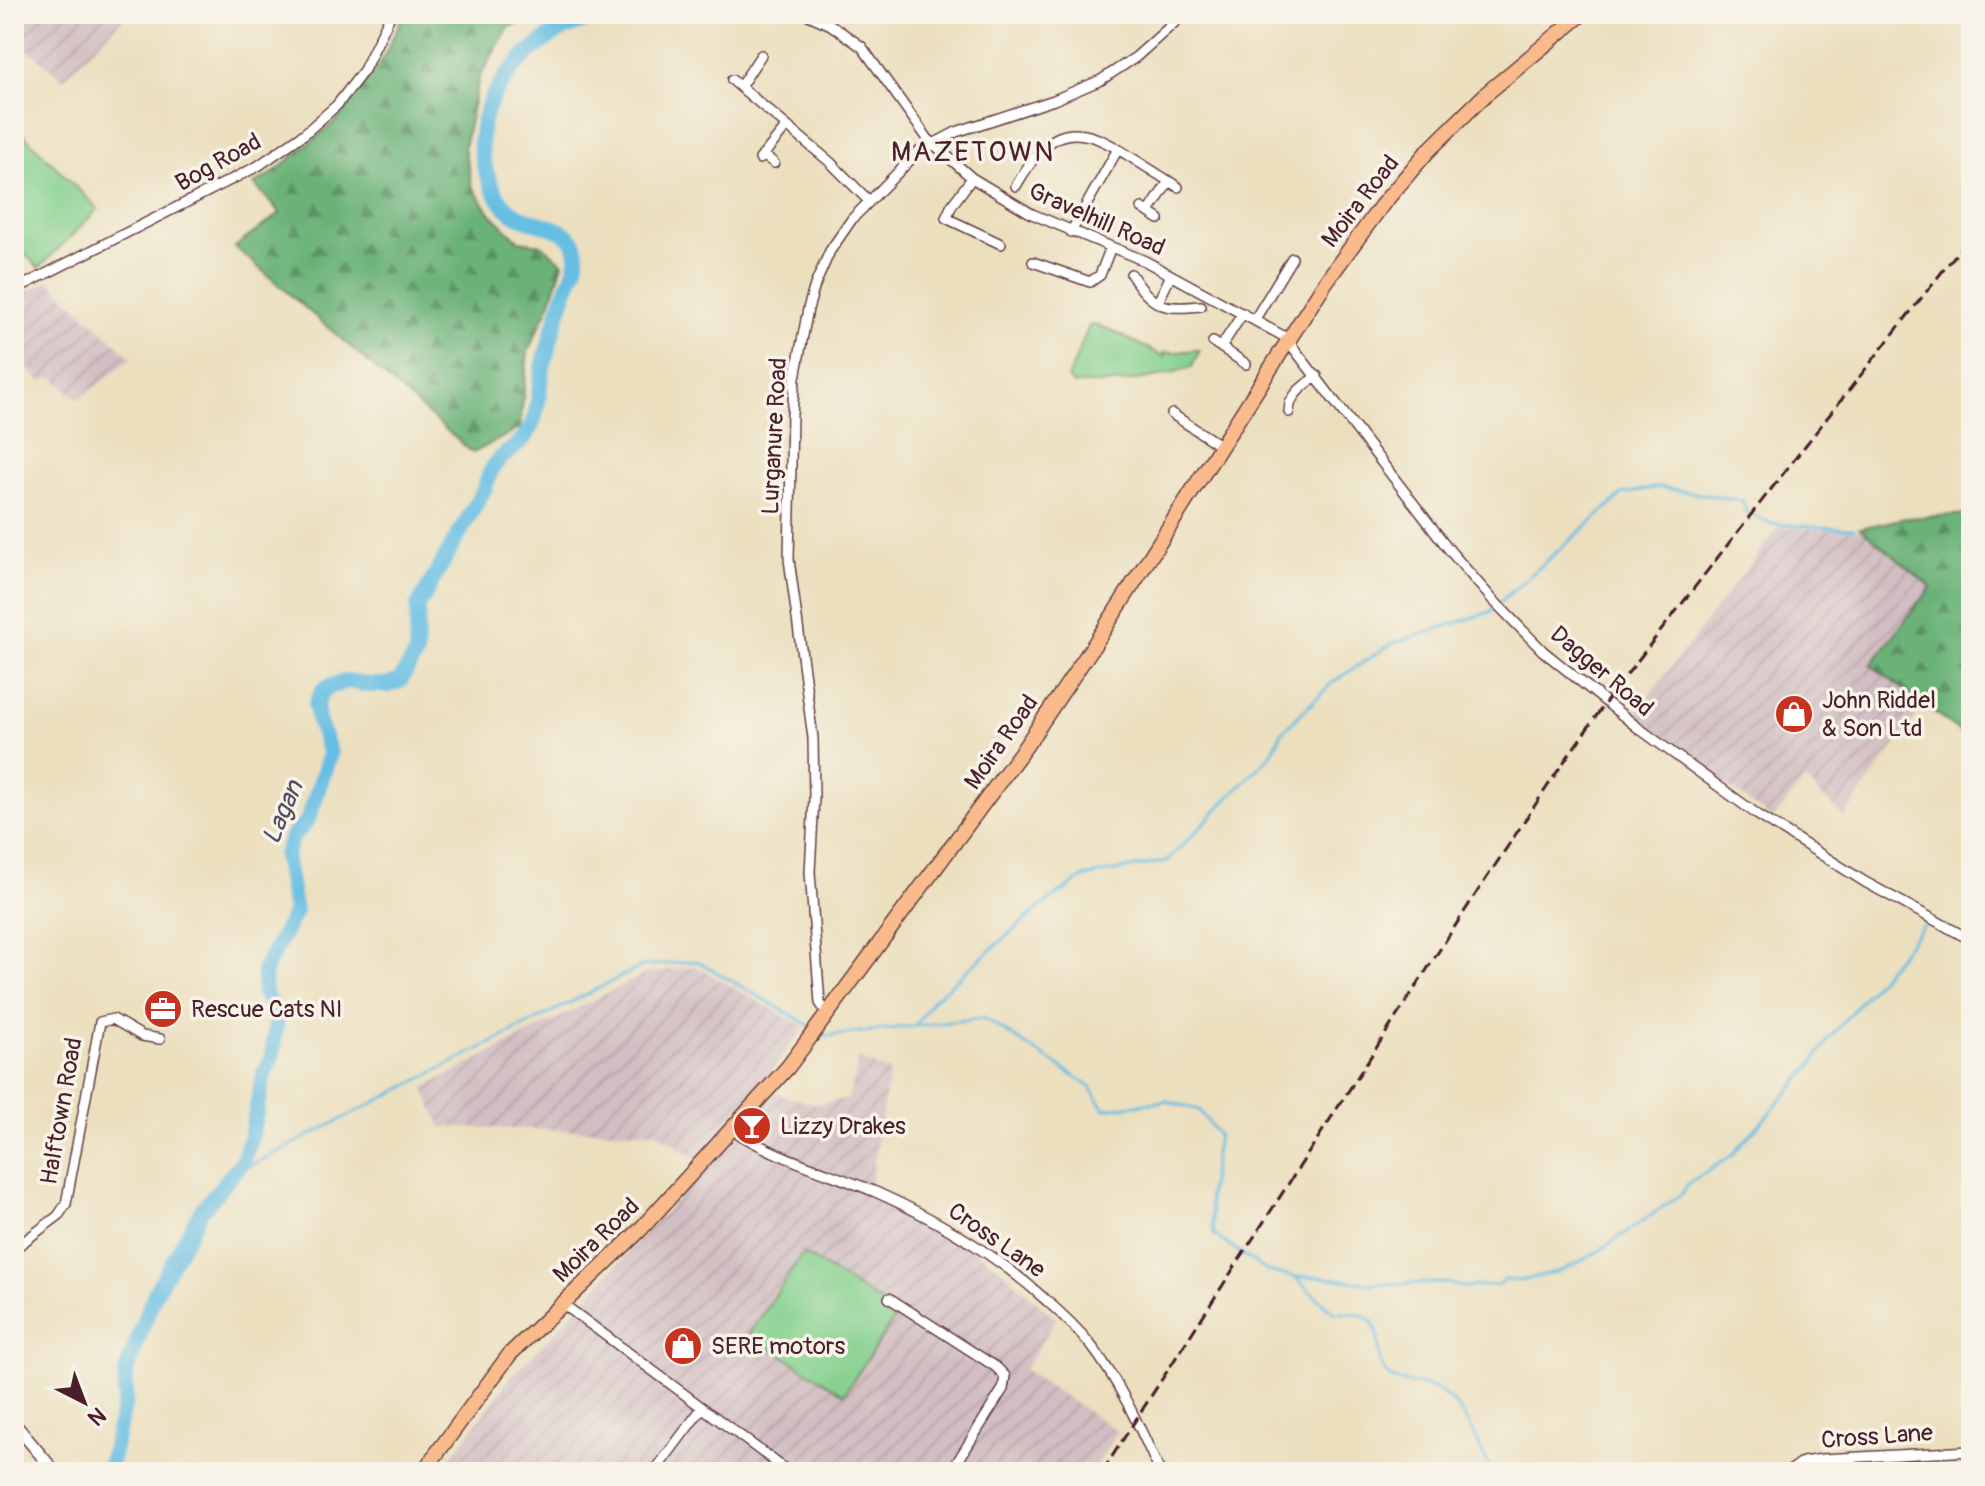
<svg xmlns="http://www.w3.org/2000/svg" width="1985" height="1486" viewBox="0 0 1985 1486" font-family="Pangolin,sans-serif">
<defs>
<pattern id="industrial-furrows" width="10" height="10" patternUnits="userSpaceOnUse" patternTransform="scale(2)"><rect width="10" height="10" fill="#d2bec2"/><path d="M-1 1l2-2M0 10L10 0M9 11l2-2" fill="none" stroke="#b6a3a7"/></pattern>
<pattern id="forest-firs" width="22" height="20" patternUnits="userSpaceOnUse" patternTransform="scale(2)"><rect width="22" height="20" fill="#6bb278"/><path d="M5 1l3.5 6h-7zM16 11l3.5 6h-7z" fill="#5a9063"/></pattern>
</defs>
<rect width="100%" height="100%" fill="#f7f3e8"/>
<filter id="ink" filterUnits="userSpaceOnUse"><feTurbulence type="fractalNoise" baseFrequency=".0125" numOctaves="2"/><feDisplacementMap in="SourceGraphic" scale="16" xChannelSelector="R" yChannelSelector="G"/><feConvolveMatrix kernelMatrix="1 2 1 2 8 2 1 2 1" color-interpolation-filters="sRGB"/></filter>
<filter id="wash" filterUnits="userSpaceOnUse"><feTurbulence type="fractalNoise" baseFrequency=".006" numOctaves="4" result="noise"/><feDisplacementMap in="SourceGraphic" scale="32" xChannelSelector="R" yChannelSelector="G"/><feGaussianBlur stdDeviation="1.8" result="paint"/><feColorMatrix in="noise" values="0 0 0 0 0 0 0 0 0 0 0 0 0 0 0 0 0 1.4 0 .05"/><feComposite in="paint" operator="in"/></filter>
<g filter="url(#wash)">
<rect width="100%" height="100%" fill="#ebdfbe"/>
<path fill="url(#industrial-furrows)" d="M14,14H127L63,79L14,38Z
M49,281L131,358L78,400L54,378L40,380L14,354V298Z
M1779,527L1855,531L1860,528L1931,587L1871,665L1925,704L1844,817L1805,780L1773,819L1666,742L1634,715Z
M695,966L804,1027L764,1080L783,1096L814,1104L848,1099L859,1059L890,1072L878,1130L870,1195L959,1239L997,1266L1056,1319L1024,1370L1118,1431L1092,1472H440L514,1373L550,1338L707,1166L656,1132L442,1127L423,1088L644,974Z"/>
<path fill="#84d08d" stroke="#67785c" stroke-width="2" d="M14,125L98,209L39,268L14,243Z
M1093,325L1108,329L1165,357L1164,353L1200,350L1192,367C1148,380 1119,385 1073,384L1068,379L1089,326Z
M803,1253L898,1313L844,1394L749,1335Z"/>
<path fill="url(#forest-firs)" stroke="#5a6852" stroke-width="2" d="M404,14H546L509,27L479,78L464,147L472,186L491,214L519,241L541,244L563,263L550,304L528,351L520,428L473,453L235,247L280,213L254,184L273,173L337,120L380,64Z
M1971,514V740L1871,665L1931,587L1860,528L1906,518Z"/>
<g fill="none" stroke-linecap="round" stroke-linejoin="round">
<path stroke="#66bee3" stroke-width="3" d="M1500,602L1623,494L1659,487L1743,501L1746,513L1772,524L1854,529
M915,1026L933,1000L1040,907L1084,877L1167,861L1271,755L1282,732L1333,682L1391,644L1490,612L1494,608
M820,1032L827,1036L984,1018L1088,1085L1105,1109L1167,1101L1199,1110L1218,1135L1209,1195L1214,1235L1267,1271L1294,1277H1321L1371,1284L1445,1283L1462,1287L1498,1285L1505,1280L1520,1281L1560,1271L1593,1255L1682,1194L1688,1184L1731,1156L1809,1069L1828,1040L1924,925
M234,1174L642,966L697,961L810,1026
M1297,1279L1334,1313C1404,1308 1361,1360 1393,1379C1401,1384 1423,1382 1435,1389C1472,1409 1471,1442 1494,1472"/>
<path stroke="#66bee3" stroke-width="16" d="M108,1472L125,1402L126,1371L155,1293L201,1211L243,1161L251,1136L264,1073L272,1058L277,1016L264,992V970L295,912L285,856L292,837L308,820L330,753L318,720L316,704L323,690L331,686L347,681L369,685H388L400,681L416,654L418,606L485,488C495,449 512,458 528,432C540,413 538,388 543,367C550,341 557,315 566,291C570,279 578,269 577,256C577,223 531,227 511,212C497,201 489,181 484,165C468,109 515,56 560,31C573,23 591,19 606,14"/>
</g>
</g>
<g filter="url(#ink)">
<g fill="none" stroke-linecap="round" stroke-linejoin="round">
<defs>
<path id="minor" d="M806,14L831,25L862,47L928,139L972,178L1032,214L1145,261L1285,337L1451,552L1492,599L1543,651L1637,727L1758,815L1865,882L1971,940
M732,80L830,162L869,201
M740,87L761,55
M1118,149L1178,187
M763,155L774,163
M760,159L787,126
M972,178L952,205L946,218L1001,244
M1016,186C1044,138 1066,117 1118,149L1071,232
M1142,208L1159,219
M1149,212L1169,181
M1033,262L1090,282L1100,275L1111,247
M1131,274C1152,307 1163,310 1201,306
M14,290L258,166L304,134L337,105L364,70L391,14
M1158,302L1171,275
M1255,319L1292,258
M1213,342L1246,364
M1221,347L1243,313
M1289,412C1289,395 1304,385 1317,376
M1172,414L1221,446
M827,1013L820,1003L810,872L814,798L813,738L789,559L792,414L795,378L808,309L815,285L830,251L852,219L918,152L956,132L1054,100L1101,80L1136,57L1184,14
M733,1130C777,1159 829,1172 878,1193C940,1221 996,1254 1047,1301C1062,1314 1077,1328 1090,1344C1120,1382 1140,1428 1160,1472
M14,1249L58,1216L66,1204L100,1022L113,1019L142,1036L160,1039
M889,1298L996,1367L1005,1376L1003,1389L951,1472
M563,1304L789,1472
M654,1472L702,1408
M1788,1472L1803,1462L1822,1459L1971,1451"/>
<path id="tertiary" d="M14,1423L55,1472"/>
<path id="trunk" d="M423,1472L510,1354L639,1231L788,1067L1025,747L1094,645L1325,283L1382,205L1427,152L1487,93L1582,14"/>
</defs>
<use href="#minor" stroke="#623c41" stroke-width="12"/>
<use href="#tertiary" stroke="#623c41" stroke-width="14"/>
<use href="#trunk" stroke="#623c41" stroke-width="17"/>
<use href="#minor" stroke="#fff" stroke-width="9"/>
<use href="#tertiary" stroke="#fff" stroke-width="11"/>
<use href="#trunk" stroke="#fabb8c" stroke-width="14"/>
<path stroke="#4a1f2b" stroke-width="3" stroke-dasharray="12 6" stroke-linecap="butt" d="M1102,1472L1468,906L1561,766L1611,695L1746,521L1971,235"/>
</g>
</g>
<defs>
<symbol id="shop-disc" viewBox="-11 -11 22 22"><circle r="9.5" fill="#c8321e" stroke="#f7f3e8"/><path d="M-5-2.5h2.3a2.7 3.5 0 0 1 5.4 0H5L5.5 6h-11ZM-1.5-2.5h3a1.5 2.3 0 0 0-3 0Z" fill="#fff"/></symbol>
<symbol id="office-disc" viewBox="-11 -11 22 22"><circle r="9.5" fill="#c8321e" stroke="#f7f3e8"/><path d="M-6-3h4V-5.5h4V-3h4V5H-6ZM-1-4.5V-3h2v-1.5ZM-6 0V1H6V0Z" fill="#fff"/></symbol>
<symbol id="bar-disc" viewBox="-11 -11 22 22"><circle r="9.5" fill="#c8321e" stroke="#f7f3e8"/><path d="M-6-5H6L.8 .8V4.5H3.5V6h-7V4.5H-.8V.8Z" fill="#fff"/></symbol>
</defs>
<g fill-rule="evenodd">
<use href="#shop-disc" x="1772" y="692" width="44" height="44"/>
<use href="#office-disc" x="141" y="987" width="44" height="44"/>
<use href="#bar-disc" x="730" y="1104" width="44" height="44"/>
<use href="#shop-disc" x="661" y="1324" width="44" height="44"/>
</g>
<g text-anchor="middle" stroke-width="7" stroke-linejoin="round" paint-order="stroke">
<g font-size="24" fill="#4a1f2b" stroke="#f7f3e8">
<text transform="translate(218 162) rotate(-29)" y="8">Bog Road</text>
<text transform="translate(1360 201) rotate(-52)" y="8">Moira Road</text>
<text transform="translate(1097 219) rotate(24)" y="8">Gravelhill Road</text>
<text transform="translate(774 436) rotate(-87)" y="8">Lurganure Road</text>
<text transform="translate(1602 671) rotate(40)" y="8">Dagger Road</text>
<text transform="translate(1001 742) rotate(-55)" y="8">Moira Road</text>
<text transform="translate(61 1111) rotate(-80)" y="8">Halftown Road</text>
<text transform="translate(596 1240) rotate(-44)" y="8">Moira Road</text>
<text transform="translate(997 1240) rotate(35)" y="8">Cross Lane</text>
<text transform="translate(1877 1436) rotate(-4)" y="8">Cross Lane</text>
</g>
<g font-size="24" fill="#4a1f2b" stroke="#f7f3e8" text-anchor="start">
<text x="1822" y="708">John Riddel<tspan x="1822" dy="28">&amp; Son Ltd</tspan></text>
<text x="191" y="1017">Rescue Cats NI</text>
<text x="780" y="1134">Lizzy Drakes</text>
<text x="711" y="1354">SERE motors</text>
</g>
<g font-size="26" font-style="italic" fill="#524f62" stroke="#f7f3e8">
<text transform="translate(282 812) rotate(-67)" y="9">Lagan</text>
</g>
<g font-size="28" letter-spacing="2" fill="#4a1f2b" stroke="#f7f3e8">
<text x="973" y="161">MAZETOWN</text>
</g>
</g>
<rect width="1985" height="1486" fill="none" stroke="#f7f3e8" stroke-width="48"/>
<g transform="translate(84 1402) rotate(138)" stroke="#f7f3e8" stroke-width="6" paint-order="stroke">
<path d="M0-6L14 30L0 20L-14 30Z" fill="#4a1f2b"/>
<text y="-12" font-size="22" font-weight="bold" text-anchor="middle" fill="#4a1f2b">N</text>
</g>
</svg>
